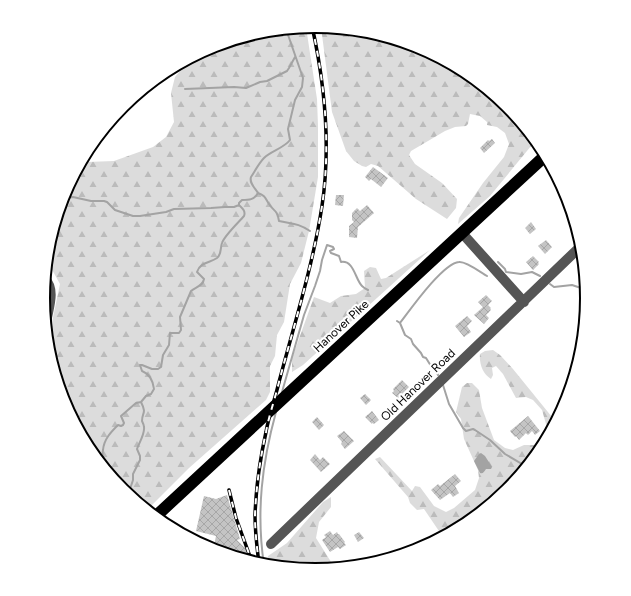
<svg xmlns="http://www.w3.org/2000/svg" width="631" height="596" viewBox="0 0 631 596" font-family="Figtree,sans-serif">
<defs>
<pattern id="forest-firs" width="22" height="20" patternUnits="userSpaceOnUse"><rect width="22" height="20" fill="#dcdcdc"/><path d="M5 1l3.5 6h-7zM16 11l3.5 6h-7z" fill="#bbb"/></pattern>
<pattern id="building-cross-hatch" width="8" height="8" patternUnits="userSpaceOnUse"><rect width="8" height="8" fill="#c4c4c4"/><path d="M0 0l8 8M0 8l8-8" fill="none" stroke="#a7a7a7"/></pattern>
</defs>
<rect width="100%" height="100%" fill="#fff"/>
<path fill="url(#forest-firs)" d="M306,27L317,99L318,126V177L309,231L301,263L290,284L284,322L277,335L275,356L270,366V392L266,400L189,468L147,510L123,490L89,449L64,402L49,351L48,341L60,284L50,266H47L49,245L64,194L82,161L87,162L114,161L153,147L166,137L174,122L171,93L175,77L192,57L212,47L263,31Z
M321,27L369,31L420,47L467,72L508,106L536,140L490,196L458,224L459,218L483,183L504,157L509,144L505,133L497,127L487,125V122L480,116L470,114L468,124L466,126L455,127L445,131L411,151L409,155L415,164L442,183L457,199L456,208L447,219L416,199L378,166L371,164L366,167L362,166L354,161L346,151L332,112Z
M430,250L303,365L292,372V358L314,297L330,303L341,296L356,294L365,288L364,271L370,267L376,268L381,279L386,278Z
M493,350L500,355L513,369L556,422L551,432L546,424L542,410L533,400L526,397L516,398L503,374L496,366L492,368L493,375L491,379C483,374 479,364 480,354L485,351Z
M467,383H472L479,390L482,408L494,440L505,448L513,450L524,445H534L540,451L508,490L466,524L443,537L424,509L417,510L410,503L408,497L375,459L380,457L412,491L415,486L420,487L434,506L446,512L454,508L475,490L479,478L478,470L464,439L461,419L456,412L462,387Z
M331,497V507L319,522L316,538L333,565L334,568L315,570L267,565L268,556L287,543L323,502Z"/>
<path fill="#a3a3a3" d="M481,453L485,456L492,467L491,469H486C484,472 483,474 480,473L474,461L479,454Z"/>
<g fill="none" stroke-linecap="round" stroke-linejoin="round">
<path stroke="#a3a3a3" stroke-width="2" d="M185,89L234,87L246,88L260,82L267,81L287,71L289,68L295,57
M258,193C255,188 249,183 251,177C255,171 259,163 264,158C271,151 284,148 290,140L288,129L295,100L302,87L303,78L286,29
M258,193C266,196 265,198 269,204C274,212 277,209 279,221C292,224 298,223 310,231
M63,198L73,197L91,201H104L107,202L115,210L133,216H140L166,212L174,209L211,208L225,207H234L239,205
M239,205V203L242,200C249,200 254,200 258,193
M327,245L333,247L334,249L330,251L331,253L339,256L341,262C354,260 355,279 362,286C364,288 366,289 368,290
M498,262L505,269L506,272L521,274L532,272L540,276
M550,284L554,287L572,285L587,290
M397,321L400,323L405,335L411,339L413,344L421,353L423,357L426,358L431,366L435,368L436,371L438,375
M400,323C410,310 443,263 459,262C466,261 480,272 487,276
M443,385L449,404L463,428L466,431L473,429L475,430L490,440L505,454L527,467
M282,392L304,315L315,286L320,271L322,260L327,245
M101,463C103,459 102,455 103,450C104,439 111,432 118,425L121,426L123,425L124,423L121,416L136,403L141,402L146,396L151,394L154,389C153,381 150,374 142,371L140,365H142L152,369H158L161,367L163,355L169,345L170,333H179L181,330L180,317L191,291C196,287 203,286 204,279L197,272C200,262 210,263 217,258C222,254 220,248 222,243C224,236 239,222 244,216C246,211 242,208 239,205
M128,495L133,480V474L140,460V456L137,449C139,443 145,434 144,427C144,425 143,423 142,421C142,412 147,414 141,402
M264,565C256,512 262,463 276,412"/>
</g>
<path fill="url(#building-cross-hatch)" d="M492,139L495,143L484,153L480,148L488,140L489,141Z
M373,167L388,178L381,187L371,179L369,181L365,177Z
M336,195H344L343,206L335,205Z
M367,205L374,213L358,227L357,238L349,237V226L354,222L352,220V213L357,208L360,211Z
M531,222L536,229L530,234L525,228Z
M546,240L552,247L545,254L538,246Z
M533,256L539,262L538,263L539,264L533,270L526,262Z
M486,295L492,301L488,305L491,308L490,309L491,310L486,315L489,318L484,324L474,315L483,307L478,302Z
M467,316L472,321L467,326L471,332L464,337L455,326Z
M402,380L409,387L398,398L392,393L394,391L393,389Z
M365,394L371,400L366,405L360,398Z
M372,411L379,420L374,424L372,423V424L365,417Z
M528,416L540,431L535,435L532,431L528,435L526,433L519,440L516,436L515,437L510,431Z
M317,417L324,425L319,430L312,422Z
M344,431L354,441L345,449L341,444L342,442L337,436Z
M315,454L320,460L323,457L330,464L321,472L310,460Z
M455,474L461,481L455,486L459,493L453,497L450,493L440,500L431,490L438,484L440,486Z
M227,495L240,539L237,540L248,551L240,558L213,550L216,536L196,531L204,496L216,499Z
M330,531L333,535L337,532L338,534H339L345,542L344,543L346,545L340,549L338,547L330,552L322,540L326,537L324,535Z
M359,532L364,538L358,542L354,535Z"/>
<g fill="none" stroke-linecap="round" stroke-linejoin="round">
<path stroke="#555" stroke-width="10" d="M462,233L524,302
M45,279C56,290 48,309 46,323
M271,544L582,245"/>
<path stroke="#000" stroke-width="12" d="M155,517L546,155"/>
<defs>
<path id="rail" d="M229,490L236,518L252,562
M259,564C257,548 255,532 255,515C256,488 260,459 266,432C269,415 275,399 279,382C294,325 313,265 322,206C331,146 325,85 312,26"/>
</defs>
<use href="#rail" stroke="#000" stroke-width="3.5"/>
<use href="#rail" stroke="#fff" stroke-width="2" stroke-dasharray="6" stroke-linecap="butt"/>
</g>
<g text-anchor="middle" stroke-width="4" stroke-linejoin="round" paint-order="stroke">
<g font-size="12" fill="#000" stroke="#fff">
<text transform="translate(341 326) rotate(-43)" y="4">Hanover Pike</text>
<text transform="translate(418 385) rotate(-44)" y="4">Old Hanover Road</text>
</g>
</g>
<path d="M0 0H631V596H0ZM50 298a265 265 0 1 1 530 0a265 265 0 1 1-530 0Z" fill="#fff" fill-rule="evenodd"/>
<path fill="none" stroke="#000" stroke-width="2" d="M50 298a265 265 0 1 1 530 0a265 265 0 1 1-530 0Z"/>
</svg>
